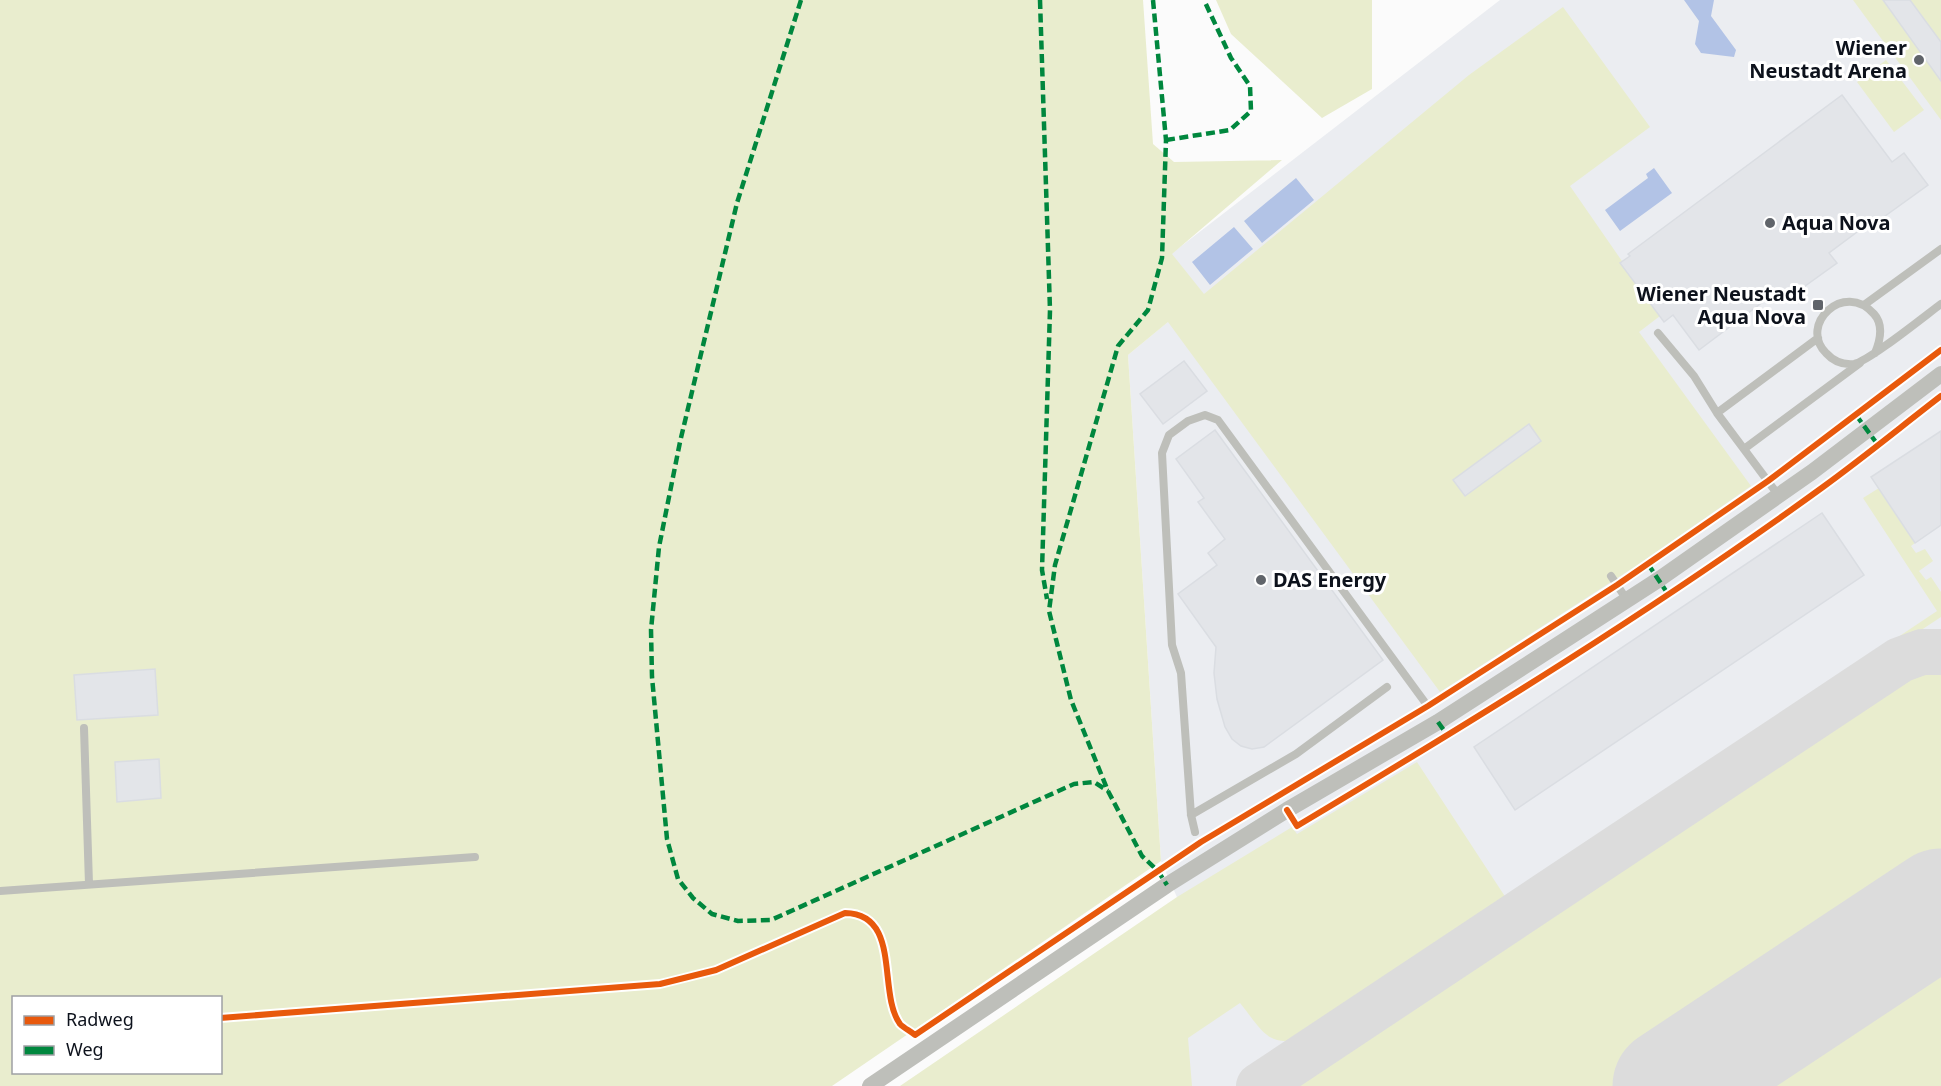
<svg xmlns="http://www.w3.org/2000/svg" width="1941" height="1086" viewBox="0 0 1941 1086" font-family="'Noto Sans',sans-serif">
<rect width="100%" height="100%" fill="#fbfbfb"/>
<path fill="#ebedf1" d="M1500,0H1941V1086H913L1180,904L1161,861L1128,355L1169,321L1171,254Z"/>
<path fill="#e9edce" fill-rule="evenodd" d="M0,0H1143L1153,144L1174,162L1282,160L1172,254L1204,294L1469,75L1563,7L1650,127L1570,186L1660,316L1639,332L1751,486L1639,564L1440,692L1168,322L1128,355L1161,861L832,1086H0ZM14,998H220V1072H14Z
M1216,0H1372V89L1322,118L1231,34Z
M1853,0H1941V120Z
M1886,60L1924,110L1894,132L1857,82Z
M1879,488L1915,543L1911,546L1916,553L1925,549L1933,561L1919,571L1926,580L1931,577L1941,592V617L1789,717L1785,716L1786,712L1937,611L1863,498Z
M1907,671L1927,674L1941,672V871L1618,1086H1284Z
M1716,758L1720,760V763L1310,1036C1268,1051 1263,1031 1240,1003L1188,1038L1192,1086H900L1177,897L1292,827L1297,834L1417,762L1506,898Z
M1941,943V1086H1725Z"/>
<path fill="#b2c3e6" d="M1684,0H1714L1711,16L1736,50L1734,57L1701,53L1695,44L1699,21Z
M1654,168L1672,193L1620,231L1605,210L1648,178L1646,174Z
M1296,178L1314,200L1262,243L1244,221Z
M1234,227L1253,249L1210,285L1192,262Z"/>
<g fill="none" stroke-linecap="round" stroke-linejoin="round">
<path stroke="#dcdcdc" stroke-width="46" d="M1259,1086L1900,660L1922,652H1941"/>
<path stroke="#dcdcdc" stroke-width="117" d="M1671,1086L1941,907"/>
</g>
<path fill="#e3e5e9" stroke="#dadde2" stroke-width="1.5" d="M1883,0H1910L1941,42V81Z
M1842,95L1892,162L1904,153L1928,185L1874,224L1872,221L1829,253L1837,263L1787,299L1780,289L1699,350L1673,315L1664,322L1620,263L1630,256L1628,254Z
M1184,361L1207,391L1163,424L1140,394Z
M1529,424L1541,441L1465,496L1453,480Z
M1215,430L1383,660L1264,747L1252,749L1241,746L1232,739L1225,727L1217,699L1214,673L1216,647L1178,594L1217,565L1208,553L1225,539L1198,502L1204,498L1176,459Z
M1941,431V525L1915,543L1871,477Z
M1822,513L1864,575L1515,810L1474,747Z
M155,669L158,715L77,720L74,675Z
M159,759L161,798L117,802L115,762Z"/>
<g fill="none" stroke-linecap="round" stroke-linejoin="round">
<path stroke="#bebfba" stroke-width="8" d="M1864,305L1941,249
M1658,333L1694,376L1717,413L1779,496
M1875,353C1880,341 1884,325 1874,314C1844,280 1798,325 1826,353C1834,362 1843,365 1854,364C1868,362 1926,315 1941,304
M1717,413L1818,338
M1744,449L1860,363
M1611,576L1627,600
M84,728L89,884
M1191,815L1296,754L1387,687
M1195,832L1191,815L1181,673L1172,645L1162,453L1169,435L1188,421L1205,415L1218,420L1424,701
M0,891L475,857"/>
<path stroke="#bebfba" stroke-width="16" d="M870,1086L1167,885L1287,810L1438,722L1658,580L1812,472L1941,374"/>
<path stroke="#00873e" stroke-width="4.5" stroke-dasharray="9 4.5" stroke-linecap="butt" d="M801,0L737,203L680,442L659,547L651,630L652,677L667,839L678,879L693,898L712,914L738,921L771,920L1074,784L1094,782L1108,791
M1040,0L1050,310L1042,570L1047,599
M1153,0L1166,140L1162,258L1148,310L1118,346L1055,565L1049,611L1071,700L1108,791L1142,856L1158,871L1167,885
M1166,140L1230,130L1251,111L1250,86L1231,58L1204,0
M1856,415L1878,445
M1648,564L1668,594
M1438,722L1448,736"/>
<defs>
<path id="cycleway" d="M1287,810L1297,826C1476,719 1654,610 1823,487C1863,458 1902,426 1941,396
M220,1018L660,984L716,970L845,913C902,914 877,992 900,1024C904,1028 910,1031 915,1035L1201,842L1428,706L1617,585L1768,481L1941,350"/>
</defs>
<use href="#cycleway" stroke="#fff" stroke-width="10"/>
<use href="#cycleway" stroke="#e8590c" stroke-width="6"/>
</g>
<g fill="#60646a" stroke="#fff" stroke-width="2">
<circle cx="1919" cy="60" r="6"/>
<circle cx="1770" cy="223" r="6"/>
<rect x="1812" y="299" width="12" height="12" rx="3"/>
<circle cx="1261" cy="580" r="6"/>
</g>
<g text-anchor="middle" stroke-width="6" stroke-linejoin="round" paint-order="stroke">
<g font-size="20" font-weight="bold" fill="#0d121c" stroke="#fff" text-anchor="end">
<text x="1907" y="55">Wiener<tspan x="1907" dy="23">Neustadt Arena</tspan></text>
<text x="1782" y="230" text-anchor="start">Aqua Nova</text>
<text x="1806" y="301">Wiener Neustadt<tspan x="1806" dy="23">Aqua Nova</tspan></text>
<text x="1273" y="587" text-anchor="start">DAS Energy</text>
</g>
</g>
<rect x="12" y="996" width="210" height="78" fill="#ffffff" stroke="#9ea0a4" stroke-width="1.5"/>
<rect x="24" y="1016" width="30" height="9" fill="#e8590c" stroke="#9ea0a4" stroke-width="1.5"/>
<text x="66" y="1026" font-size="18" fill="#0d121c">Radweg</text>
<rect x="24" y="1046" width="30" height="9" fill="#00873e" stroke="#9ea0a4" stroke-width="1.5"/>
<text x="66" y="1056" font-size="18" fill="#0d121c">Weg</text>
</svg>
